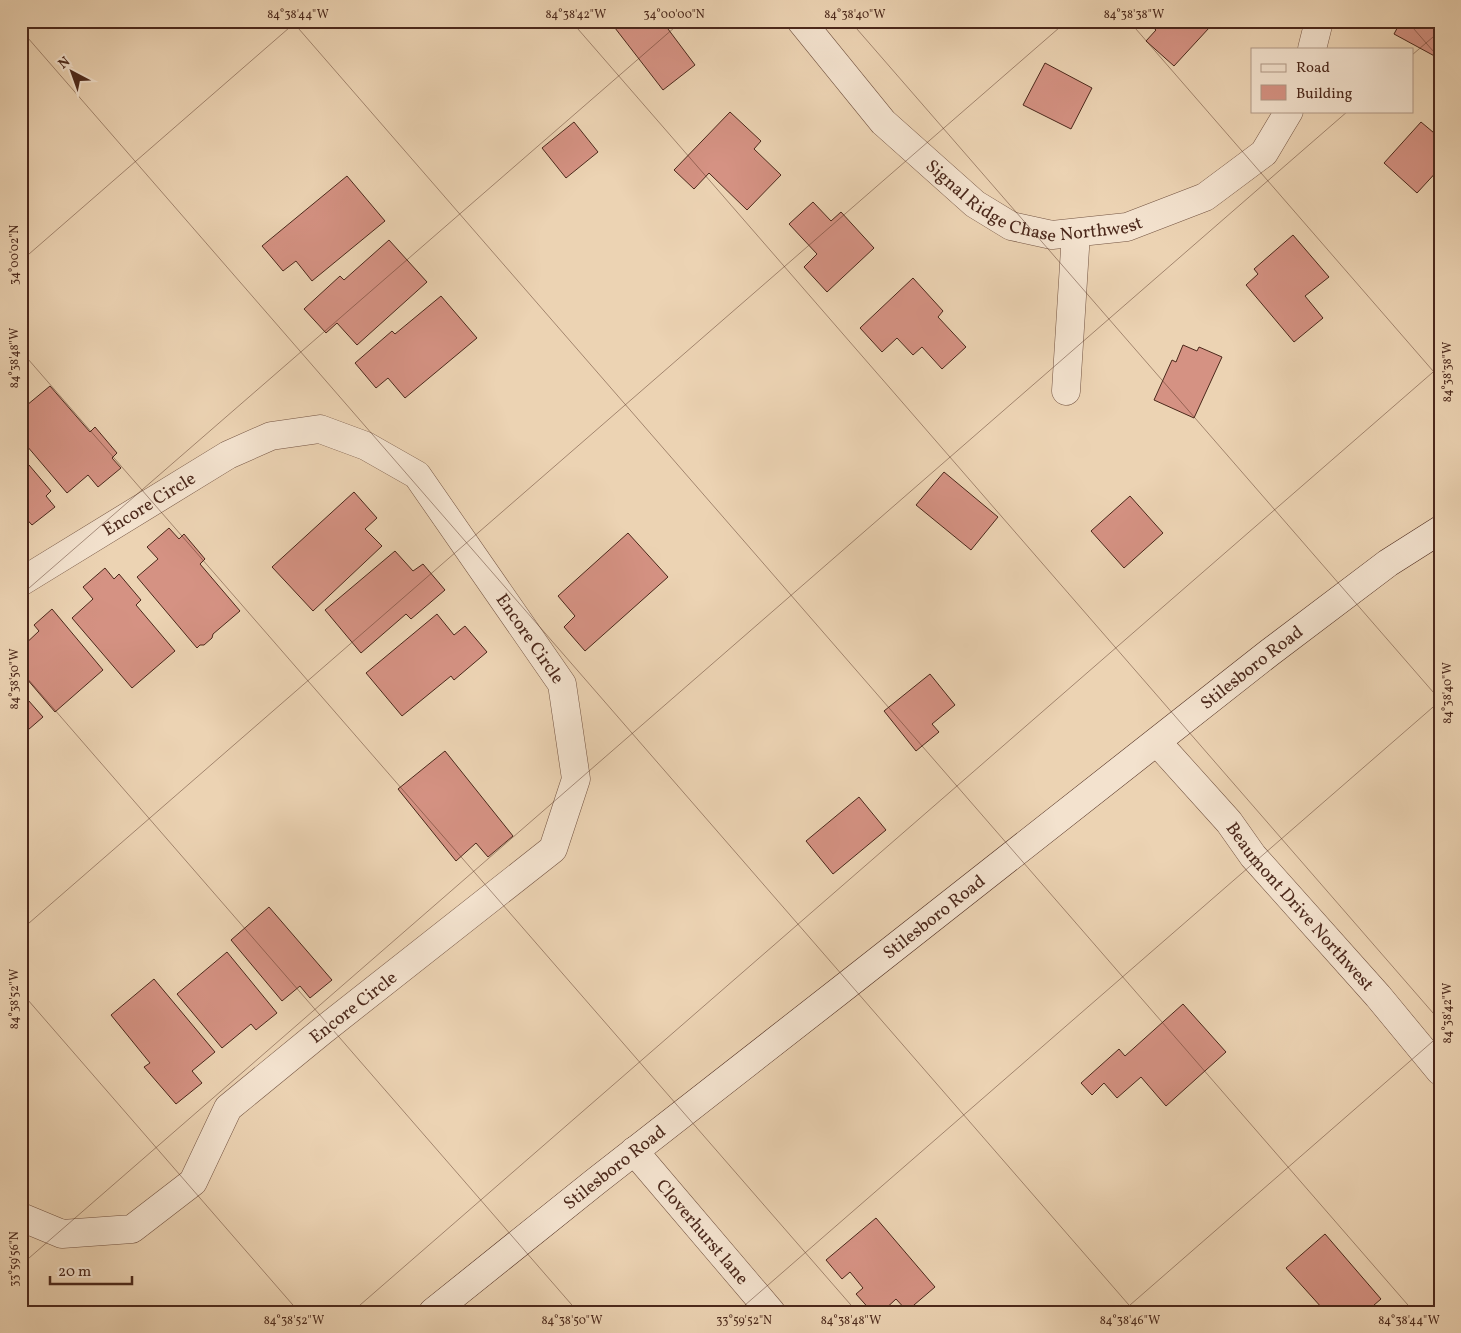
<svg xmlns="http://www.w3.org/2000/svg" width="1461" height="1333" viewBox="0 0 1461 1333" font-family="Vollkorn,serif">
<rect width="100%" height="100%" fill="#ecd3b3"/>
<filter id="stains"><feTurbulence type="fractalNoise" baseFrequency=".004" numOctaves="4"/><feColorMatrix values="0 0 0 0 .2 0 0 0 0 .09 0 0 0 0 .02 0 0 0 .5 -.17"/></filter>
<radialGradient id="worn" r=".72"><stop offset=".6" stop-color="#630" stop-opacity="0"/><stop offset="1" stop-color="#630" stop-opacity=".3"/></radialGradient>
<path fill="#d59283" stroke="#4b281b" d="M624,21H662L695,65L663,90L615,28Z
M1148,21H1201L1209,28L1174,66L1146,41L1156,30L1147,22Z
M1401,21H1440V59L1394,34Z
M1045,63L1092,88L1071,129L1023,105Z
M730,112L761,141L754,149L781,175L747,210L709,173L694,189L674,170Z
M574,122L598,152L566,178L542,148Z
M1421,122L1440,138V168L1417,193L1384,163Z
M347,176L385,221L312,281L296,261L283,271L262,246Z
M813,202L831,221L841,212L874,248L827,292L804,267L817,254L789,224Z
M1293,235L1329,277L1305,296L1323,318L1294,342L1246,285L1258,274L1254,269Z
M389,240L427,282L357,345L337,323L326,333L304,309L340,276L344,280Z
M913,278L943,311L938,317L966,347L942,369L922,347L913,355L897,338L882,352L860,328Z
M441,296L477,338L405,398L388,378L376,388L355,363L392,331L395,334Z
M1183,345L1197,351L1199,347L1222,357L1194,418L1154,400L1172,360L1176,362Z
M50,386L90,432L95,427L117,453L112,458L121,468L98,487L88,475L67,493L21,439V410Z
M29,465L51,491L46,496L55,507L32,525L21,513V468L24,470Z
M944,472L998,517L971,550L916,505Z
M354,492L377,518L365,529L382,546L313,611L272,567Z
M1130,496L1163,533L1124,568L1091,531Z
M169,528L179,539L184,534L205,559L200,564L240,611L213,634L212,638L204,645H200L197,648L137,577L158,559L147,547Z
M628,533L668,577L585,651L564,627L575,616L558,596Z
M395,551L413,571L423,564L445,590L411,619L406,614L361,653L325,610Z
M105,568L114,579L119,574L141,600L136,605L175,651L132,688L72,618L93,599L83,587Z
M52,609L103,670L55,712L21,672V648L39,631L34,625Z
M437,614L454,635L465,626L487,652L454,680L451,676L402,716L366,673Z
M930,674L955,705L932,724L939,732L916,751L884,711Z
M21,692L43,717L21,736Z
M445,751L513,836L488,857L476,843L456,861L398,789Z
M859,797L886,830L833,874L806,841Z
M269,907L332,980L310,998L300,986L282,1001L231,940Z
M227,952L277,1013L256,1030L251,1024L222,1048L177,994Z
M154,979L215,1052L192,1071L202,1083L176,1104L144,1067L150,1063L111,1015Z
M1183,1004L1226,1052L1166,1106L1141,1077L1117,1098L1104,1083L1092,1095L1081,1083L1119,1049L1125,1056Z
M876,1218L935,1287L907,1311L896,1299L882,1312H872L856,1294L863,1288L850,1272L842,1279L826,1260Z
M1325,1234L1381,1299L1366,1312H1317L1322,1308L1286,1268Z"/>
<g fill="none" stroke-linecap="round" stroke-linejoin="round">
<defs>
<g id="street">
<path id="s1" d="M801,21L883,122L975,204L1011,226L1052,235L1127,227L1205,197L1264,153L1289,111"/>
<path d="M1312,49L1319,21"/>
<path d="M1066,391L1076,233"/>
<path id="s2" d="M21,582L228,455L271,436L320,429L366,446L417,475L562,684L576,779L553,849L322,1031L228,1108L193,1182L132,1229L62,1234L21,1217"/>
<path id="s3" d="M1157,742L1229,822L1253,856L1378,996L1440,1071"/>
<path id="s4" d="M634,1151L771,1312"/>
</g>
<g id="secondary">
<path id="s5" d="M433,1312L595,1182L856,978L1269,653L1388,563L1440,530"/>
</g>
</defs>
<use href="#street" stroke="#735341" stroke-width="29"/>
<use href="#secondary" stroke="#4b281b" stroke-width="29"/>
<use href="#street" stroke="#f3e2ce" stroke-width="28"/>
<use href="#secondary" stroke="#f3e2ce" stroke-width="28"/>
</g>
<path fill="none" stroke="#4b281b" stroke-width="1" stroke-opacity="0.45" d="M292,21L1414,1312M571,21L1440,1021M850,21L1440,700M1129,21L1440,379M1407,21L1440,59M21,30L1135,1312M1412,55L1440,31M21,261L297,21M21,351L857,1312M21,595L682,21M21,671L578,1312M21,930L1067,21M21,992L299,1312M21,1265L1348,111M352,1312L1440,366M737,1312L1440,701M1122,1312L1440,1035"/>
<g text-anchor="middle" stroke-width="4" stroke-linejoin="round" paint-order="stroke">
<g font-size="18" fill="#4b281b" stroke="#f3e2ce">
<text dy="6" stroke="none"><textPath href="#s1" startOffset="310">Signal Ridge Chase Northwest</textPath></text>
<text dy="6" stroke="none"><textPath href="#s2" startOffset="150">Encore Circle</textPath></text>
<text dy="6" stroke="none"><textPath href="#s2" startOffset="646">Encore Circle</textPath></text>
<text dy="6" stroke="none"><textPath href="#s5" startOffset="1042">Stilesboro Road</textPath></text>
<text dy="6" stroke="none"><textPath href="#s3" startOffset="218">Beaumont Drive Northwest</textPath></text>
<text dy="6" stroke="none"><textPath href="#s5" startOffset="638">Stilesboro Road</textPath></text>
<text transform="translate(353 1007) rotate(-38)" y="6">Encore Circle</text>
<text dy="6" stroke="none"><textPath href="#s5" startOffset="232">Stilesboro Road</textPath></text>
<text dy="6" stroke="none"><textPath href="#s4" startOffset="106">Cloverhurst lane</textPath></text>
</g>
</g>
<rect width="1461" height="1333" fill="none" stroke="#ecd3b3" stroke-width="55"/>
<rect x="1251" y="48" width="162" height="65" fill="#f3e2ce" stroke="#b09886"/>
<rect x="1261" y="64" width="25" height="8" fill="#f3e2ce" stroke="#b09886"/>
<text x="1296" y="72" font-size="15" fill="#4b281b">Road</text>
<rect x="1261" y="85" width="25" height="15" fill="#d59283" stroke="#b09886"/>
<text x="1296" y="98" font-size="15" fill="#4b281b">Building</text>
<g transform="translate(72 72) rotate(319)" stroke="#f3e2ce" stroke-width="4" paint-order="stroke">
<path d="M0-4L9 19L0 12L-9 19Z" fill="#4b281b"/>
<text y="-8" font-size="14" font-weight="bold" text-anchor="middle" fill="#4b281b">N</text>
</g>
<path d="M50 1276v8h82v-8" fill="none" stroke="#4b281b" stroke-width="2.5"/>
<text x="58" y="1276" font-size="15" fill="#4b281b" stroke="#f3e2ce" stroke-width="4" paint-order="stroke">20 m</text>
<rect x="28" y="28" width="1406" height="1278" fill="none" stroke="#4b281b" stroke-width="2"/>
<g font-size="12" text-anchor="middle" fill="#4b281b">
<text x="298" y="18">84°38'44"W</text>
<text x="576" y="18">84°38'42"W</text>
<text x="674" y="18">34°00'00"N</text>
<text x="855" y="18">84°38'40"W</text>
<text x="1134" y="18">84°38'38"W</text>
<text transform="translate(14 255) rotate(-90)" y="4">34°00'02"N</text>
<text transform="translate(14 358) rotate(-90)" y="4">84°38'48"W</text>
<text transform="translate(1447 372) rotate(-90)" y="4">84°38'38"W</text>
<text transform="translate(14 679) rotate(-90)" y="4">84°38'50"W</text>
<text transform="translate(1447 693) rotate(-90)" y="4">84°38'40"W</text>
<text transform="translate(14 999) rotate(-90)" y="4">84°38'52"W</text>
<text transform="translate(1447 1013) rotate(-90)" y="4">84°38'42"W</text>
<text transform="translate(14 1259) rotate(-90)" y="4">33°59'56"N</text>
<text x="294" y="1324">84°38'52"W</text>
<text x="572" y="1324">84°38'50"W</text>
<text x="744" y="1324">33°59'52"N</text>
<text x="851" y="1324">84°38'48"W</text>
<text x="1130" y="1324">84°38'46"W</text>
<text x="1409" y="1324">84°38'44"W</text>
</g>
<rect width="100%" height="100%" filter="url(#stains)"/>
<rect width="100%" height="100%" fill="url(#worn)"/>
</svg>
